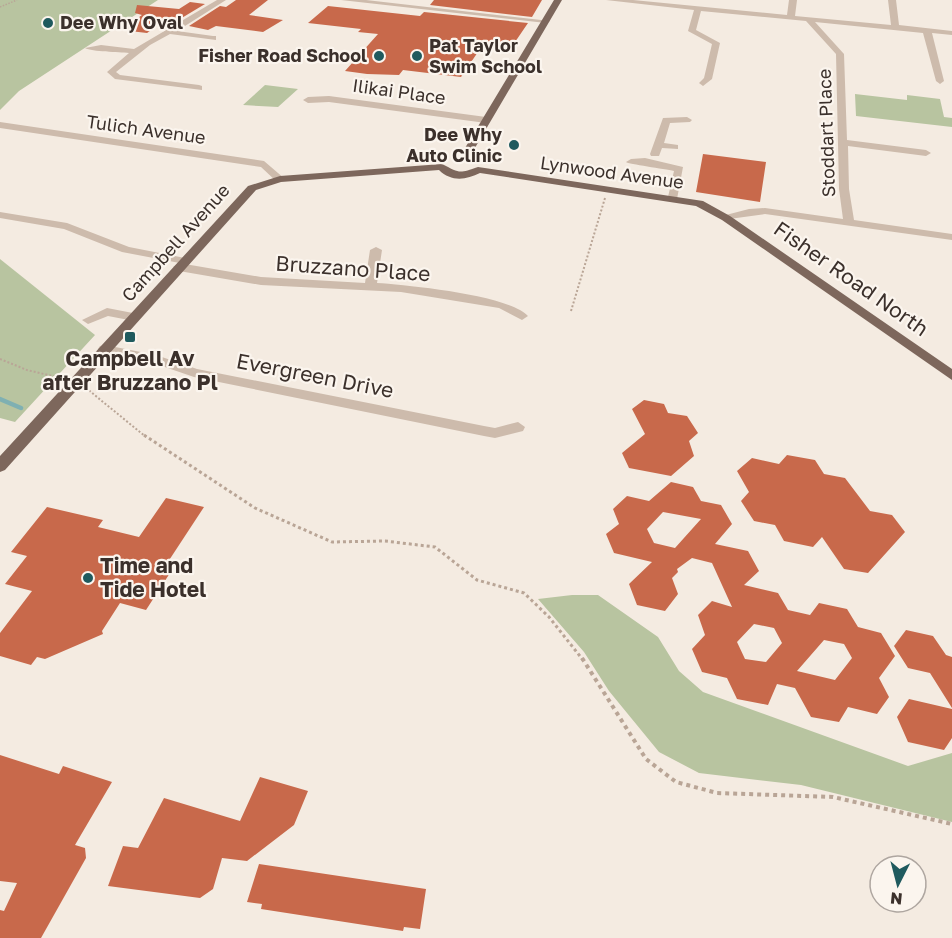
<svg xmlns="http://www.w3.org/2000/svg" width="952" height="938" viewBox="0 0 952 938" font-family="'Golos Text',sans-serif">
<rect width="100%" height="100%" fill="#f4ebe1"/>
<path fill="#b8c4a0" d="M0,0H158L19,91L0,110Z
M265,85L298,89L278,107L243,105Z
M855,94L907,100V95L940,99L944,117L952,118V127L856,116Z
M0,259L95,335L15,422L0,418Z
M572,595H598L658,637L679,671L703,692L908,766L952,753V822L801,785L699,773L659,752L609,691L584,652L538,599Z"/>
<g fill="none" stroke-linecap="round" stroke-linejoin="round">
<path stroke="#7fb0b2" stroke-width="4.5" d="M0,399L21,408"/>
</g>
<path fill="#c8694b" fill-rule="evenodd" d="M236,0H268L249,15L283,20L263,32L216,26L208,30L189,26L220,6L226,7Z
M434,0H542L532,17L430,5Z
M190,2L205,4L175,22L166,20L147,33L121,30L142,15L135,13L137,5L179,9Z
M328,6L420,16L424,12L528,23L513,45L505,44L502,48L482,46L461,77L403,70L399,75L367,74L345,71L378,34L358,32L361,29L308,23Z
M703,154L766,162L760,202L696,192Z
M644,400L664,404L668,413L687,416L698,433L689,441L694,456L671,476L629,468L622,453L645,434L632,409Z
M787,455L815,460L824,474L845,478L870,511L892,515L905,532L868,573L844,569L822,537L813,547L784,541L775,525L754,521L741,501L749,492L737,471L752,458L779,464Z
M671,482L693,487L701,501L721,505L732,524L715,544L748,551L759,571L744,585L778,593L788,610L810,615L819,603L847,609L858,627L881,633L895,656L879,678L889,697L877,714L848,707L839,722L811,717L795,688L777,684L768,705L737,699L727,678L702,672L692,649L705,635L698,615L712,601L732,607L712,563L692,558L677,569L678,572L672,578L678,594L665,611L637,605L629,584L652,562L614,553L606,534L619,524L613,509L627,496L649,501ZM663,512L701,519L675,548L654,543L647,529ZM754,624L774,628L782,643L766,662L745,659L737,642ZM824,640L844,644L852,658L835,680L797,671Z
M166,498L204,507L162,571L170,573L146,610L120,603L102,631L103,634L45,659L37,657L31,665L0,656V633L32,591L5,584L27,556L11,552L47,507L103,520L98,527L139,537Z
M906,630L933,636L946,655L952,657V708L930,673L908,668L894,646Z
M909,699L952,709V738L944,750L908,742L897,717Z
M0,755L59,774L63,766L112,782L75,845L85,848L86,858L41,938H0V910L4,911L17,883L0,881Z
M260,777L308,791L294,825L247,861L222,858L213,889L200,898L108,886L123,846L138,848L164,798L240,821Z
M259,864L426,889L420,929L404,927L403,931L261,909L262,904L247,902Z"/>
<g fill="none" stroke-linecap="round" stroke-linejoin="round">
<path stroke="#b9a596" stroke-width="1.5" stroke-dasharray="1.5 1.5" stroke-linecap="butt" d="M0,7L17,0"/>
<path stroke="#b9a596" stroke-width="2" stroke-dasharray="2 2" stroke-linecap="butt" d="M571,311L605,198
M0,359L27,370L61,378
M86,388L146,437"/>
<path stroke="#b9a596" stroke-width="3" stroke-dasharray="3 3" stroke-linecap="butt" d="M144,435L255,508L332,542L385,541L435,547L477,580L524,593L549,617L583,660"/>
<path stroke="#b9a596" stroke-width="4" stroke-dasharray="4 4" stroke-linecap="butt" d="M582,658L646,759L676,782L717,793L833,797L952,824"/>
<path fill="#cdbbac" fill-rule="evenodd" d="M217,0H226L177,31L213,36H216V40L170,34L150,45L116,72L120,75L199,85L202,86V90L115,79L107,72L129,53C119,52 92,52 85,48L101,45L134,49Z
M341,0H366L550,21L546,23Z
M606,0H633L787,15L789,0H797L795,16L891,25L888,0H896L899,25L952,31V35L932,33L944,81L940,84L936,81L923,33L815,22L844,54L847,140L926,150L931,153L926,156L848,146L849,189L854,220L952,234V240L765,214L722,220V216L749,209L765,208L843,219L839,189L836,54L806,21L701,11L696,30L720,43L712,79L703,86L699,83L704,78L712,44L688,31L694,10Z
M329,96L486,117L491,120L486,123L329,102L308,103L303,100L308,97Z
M687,117L692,120L690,122L670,123L664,143L678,145V149L662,148L659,156H651L650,154L663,118Z
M0,122L264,161L285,179L276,181L261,167L0,128Z
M645,158L683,167L677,199L668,197L674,171C665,169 628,164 626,162L631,159Z
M0,212L67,223L129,247L185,258L191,261L185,264L122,252L64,229L0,218Z
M376,247L382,250L377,283C408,285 509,295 528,316L522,320L499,308L401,292L261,285L179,271L173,267L179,263L261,277L365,283L370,250Z
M107,308L138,314L140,317L134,321L108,316L88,324L82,320Z
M105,345L156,355L197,369L484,426L495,428L518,422L525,427L523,431L495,438L484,436L194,377L153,363L100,352L98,349L100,346Z"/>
<path fill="#7d675c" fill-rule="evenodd" d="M554,0H562L469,158L460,160L459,158Z
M442,164C460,173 458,174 478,167L703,201L730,216L952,369V380L722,220L696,206L480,173C466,180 451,182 439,170L281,182L256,190L5,470L0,472V456L248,186L280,176Z"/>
</g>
<g fill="#1f5a5e" stroke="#fbf5ee" stroke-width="2">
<circle cx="48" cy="23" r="6"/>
<circle cx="379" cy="56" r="6"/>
<circle cx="417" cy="56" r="6"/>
<circle cx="514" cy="145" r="6"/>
<rect x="124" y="331" width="12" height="12" rx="3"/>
<circle cx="88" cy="578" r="6"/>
</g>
<g text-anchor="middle" stroke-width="4.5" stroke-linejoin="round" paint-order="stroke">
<g font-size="18" font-weight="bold" fill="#3b302b" stroke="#fbf5ee" text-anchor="start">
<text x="60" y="29">Dee Why Oval</text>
<text x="429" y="52">Pat Taylor<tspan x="429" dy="21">Swim School</tspan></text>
<text x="367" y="62" text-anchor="end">Fisher Road School</text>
<text x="502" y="141" text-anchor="end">Dee Why<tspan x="502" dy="21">Auto Clinic</tspan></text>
</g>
<g font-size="18" fill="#3b302b" stroke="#fbf5ee">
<text transform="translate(399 92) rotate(8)" y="6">Ilikai Place</text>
<text transform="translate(146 130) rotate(8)" y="6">Tulich Avenue</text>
<text transform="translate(827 133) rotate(-92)" y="6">Stoddart Place</text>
<text transform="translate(612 173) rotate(8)" y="6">Lynwood Avenue</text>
<text transform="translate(176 243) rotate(-48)" y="6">Campbell Avenue</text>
</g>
<g font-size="21" fill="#3b302b" stroke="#fbf5ee">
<text transform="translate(353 269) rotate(4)" y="7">Bruzzano Place</text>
<text transform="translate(851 279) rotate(35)" y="7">Fisher Road North</text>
<text transform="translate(315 376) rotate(11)" y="7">Evergreen Drive</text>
</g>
<g font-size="21" font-weight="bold" fill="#3b302b" stroke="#fbf5ee">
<text x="130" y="366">Campbell Av<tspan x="130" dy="24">after Bruzzano Pl</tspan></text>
<text x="100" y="573" text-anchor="start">Time and<tspan x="100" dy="24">Tide Hotel</tspan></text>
</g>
</g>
<g transform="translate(898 884) rotate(186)"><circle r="28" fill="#fbf5ee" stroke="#aea6a0" stroke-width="1.5"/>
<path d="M0-4.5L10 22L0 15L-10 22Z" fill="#1f5a5e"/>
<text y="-9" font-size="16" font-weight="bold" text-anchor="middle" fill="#3b302b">N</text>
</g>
</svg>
